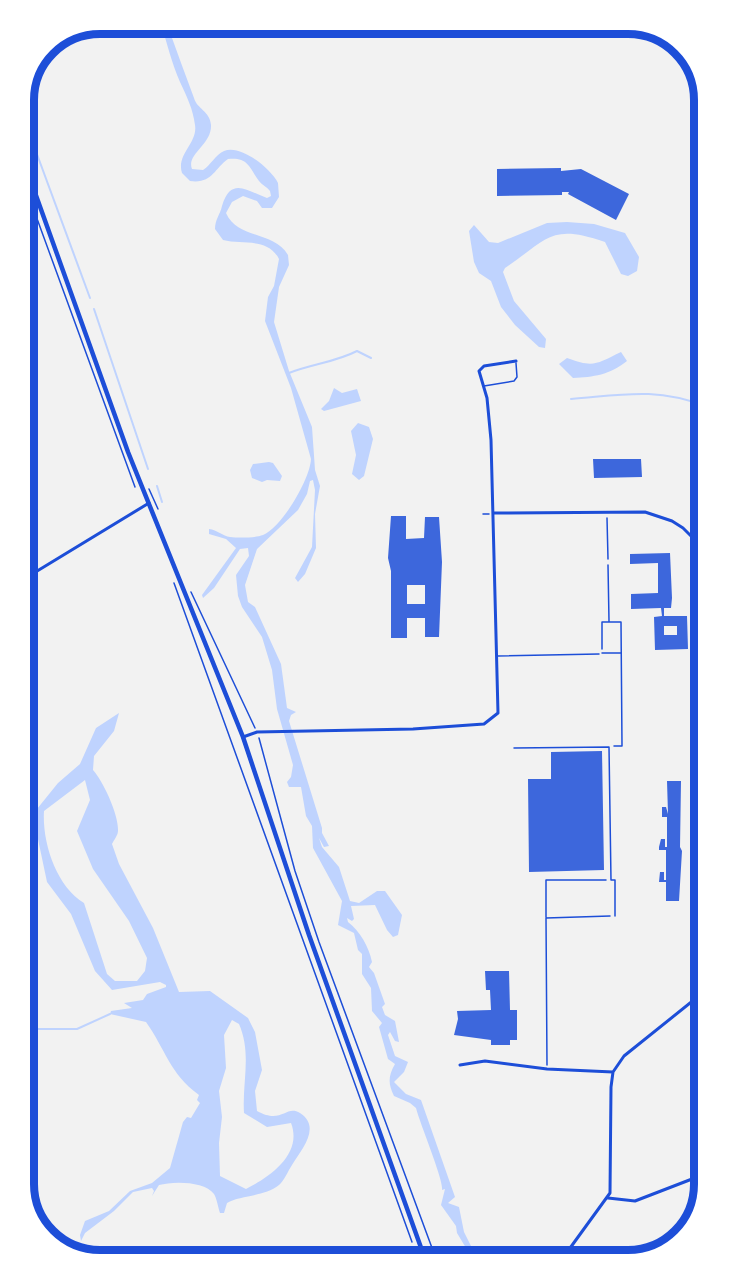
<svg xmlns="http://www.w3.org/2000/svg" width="729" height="1285" viewBox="0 0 729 1285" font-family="Barlow,sans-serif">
<rect width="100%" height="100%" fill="#f2f2f2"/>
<path fill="#bfd3fe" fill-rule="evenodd" d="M161,24H167C176,49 185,74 194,98C197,109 210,111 211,125C212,145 186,154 192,169L203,170C211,165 215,155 224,151C241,144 271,169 278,183L279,197L272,208H262L257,201L243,196L232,202L226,213C237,239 274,231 288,255L289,265L279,287L274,322L289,371L312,427L315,470L320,486L315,514L316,548L305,574L298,582L295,578L312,547L315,490L313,480L310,481L307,494L298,510L257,549L245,585L248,602L255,607L281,664L287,708L296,712L291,715L289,721L322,828V833L329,846L324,847L319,838L322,847L339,867L350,901L359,903L377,891H385L402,915L398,935L393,937L387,930L375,905L351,906L354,919L352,921L347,918L348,922C360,931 369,947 372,962L369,967L374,973L385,1004L382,1007L385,1015L395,1021L399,1042L395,1041L390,1032L388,1035L395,1056L408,1062L404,1072L394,1082L406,1094L421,1100L455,1197L448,1203L459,1207L464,1232L476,1256H463L466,1248L457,1233L456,1226L441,1205L445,1189L442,1190C444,1181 420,1124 416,1108L410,1103L394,1096C388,1084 388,1076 395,1064L388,1059L379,1027L382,1023L372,1011L371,988L362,974V954L358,950L354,933L338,925L342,901L313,848L312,826L306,816L301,787H289L287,782L291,777L293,765L277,709L272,670L262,637L242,607L238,596L236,575L249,556L248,548L240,549L214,588L203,598L202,595L236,548L226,539L209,534V529C217,530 223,536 230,537C238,538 255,538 263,535C281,528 310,480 311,459L291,388L265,321L268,297L274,286L279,259C268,237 242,245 223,240L215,229C215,219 220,215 222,206C231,176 247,191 267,198L271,196L270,191C267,187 262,185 259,181C249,167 248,157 228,159C214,169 212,184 190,181L182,173C176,154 198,143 195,125C193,109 187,97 180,82C172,64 167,43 161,24Z
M567,222L594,224L625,233L639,257L637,271L628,276L621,274L605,242C550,223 548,239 505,268L503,272L514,301L546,339L545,348L539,347L515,325L501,307L491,281L479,273L474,262L469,231L474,225L489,242L498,243L547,223Z
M621,352L627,361C609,375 594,377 573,378L559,364L567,358C594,368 596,364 621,352Z
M334,388L342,393L357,389L361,401L324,411L321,409L329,401Z
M358,423L369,427L373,439L364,476L359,480L352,474L356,455L351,431Z
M269,462L273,463L282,476L280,481L267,480L262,482L252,478L250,470L253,464Z
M119,713L114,731L94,756L93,770C103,781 119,815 118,831C118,835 114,840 112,844L119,864L153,928L179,992L210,991L248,1018L255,1032L262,1070L255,1091L257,1111C282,1125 286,1104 300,1113C322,1127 301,1150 292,1165C288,1171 284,1181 279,1185C264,1197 240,1195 227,1203L224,1213H220C218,1207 217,1199 214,1194C205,1181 173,1181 159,1185L152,1196L154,1191L152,1188L133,1192L114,1211L85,1233L81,1241L80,1235L85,1221L109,1211L130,1191L152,1183L170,1168L183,1122L187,1117L191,1118L200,1103L197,1100L199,1095C169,1073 166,1050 146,1022L110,1014L111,1011L132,1008L124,1003L143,1000L147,994L166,987V985L160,982L112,990L95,971L71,914L47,882L35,825L37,809L58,783L80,764L96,728ZM85,780L90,800L77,831L93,869L129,921L147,958L145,971L137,981H115L107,974L84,903C56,886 42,842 44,811ZM232,1020L239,1024C252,1054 242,1082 244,1113L267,1127L291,1123C303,1154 270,1177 246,1189L220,1176L219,1143L222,1117L219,1091L226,1068L224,1035Z"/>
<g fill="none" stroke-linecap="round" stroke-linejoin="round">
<path stroke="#bfd3fe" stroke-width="2" d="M24,119L90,298
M94,309L148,469
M289,373C312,364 336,362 357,351L371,358
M571,399C622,395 655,387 705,406
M157,486L162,502
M24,1029H77L110,1014"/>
</g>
<path fill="#3d67dc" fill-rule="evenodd" d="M561,168V171L581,169L629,194L616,220L568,194L569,192H562V195L497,196V169Z
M593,459H641L642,477L594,478Z
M391,516H406V539L424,538L425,517H439L442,562L439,637H425V618H407V638H391V571L388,558ZM407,585H425V604H407Z
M670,553L672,598L671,608H664V616H687L688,649L655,650L654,617L662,616L661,608L631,609V594L658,593V563L630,564V554ZM664,626H677V635H664Z
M602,751L604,870L529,872L528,779H551V752Z
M667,781H681L680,847L682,851L679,901H666V882H659L660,872H664V880H666V850H659V847L661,839H665V847H667V817H662V807H666L668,814Z
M485,971H509L510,1010H517V1040H510V1045H491V1040L454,1035L458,1019L457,1011L491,1010L490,990H486Z"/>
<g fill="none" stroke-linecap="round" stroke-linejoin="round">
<path stroke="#1d4ed8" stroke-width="1.5" d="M24,183L135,487
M149,489L158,509
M483,514H489
M607,518L608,559
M608,565L609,621
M174,583L412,1242
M191,592L255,728
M602,649V622H621L622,746H614
M602,653H621
M701,733L705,732
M259,738L295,871L319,942L435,1256
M546,917V880H606
M547,1065L546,918L610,916"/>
<path stroke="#1d4ed8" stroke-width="1.5" d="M484,386L514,381L517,377L516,363
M497,656L599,654
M514,748L609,747L611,880H615V916"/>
<path stroke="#1d4ed8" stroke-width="3" d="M493,513L645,512L672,521L683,528L699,544L705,557
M24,579L149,503
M243,737L257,732L413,729L484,724L498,713L491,440L487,398L479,371L484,366L516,361
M460,1065L485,1061L547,1069L613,1072
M608,1198L635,1201L705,1174
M565,1255L610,1193L611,1087L613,1072L624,1056L705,991"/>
<path stroke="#1d4ed8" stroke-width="4.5" d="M24,162L128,452L243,737L309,935L424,1256"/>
</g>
<path d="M0 0H729V1285H0ZM100 34H628A66 66 0 0 1 694 100V1184A66 66 0 0 1 628 1250H100A66 66 0 0 1 34 1184V100A66 66 0 0 1 100 34Z" fill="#fff" fill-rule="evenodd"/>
<path fill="none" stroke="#1d4ed8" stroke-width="8" d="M100 34H628A66 66 0 0 1 694 100V1184A66 66 0 0 1 628 1250H100A66 66 0 0 1 34 1184V100A66 66 0 0 1 100 34Z"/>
</svg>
